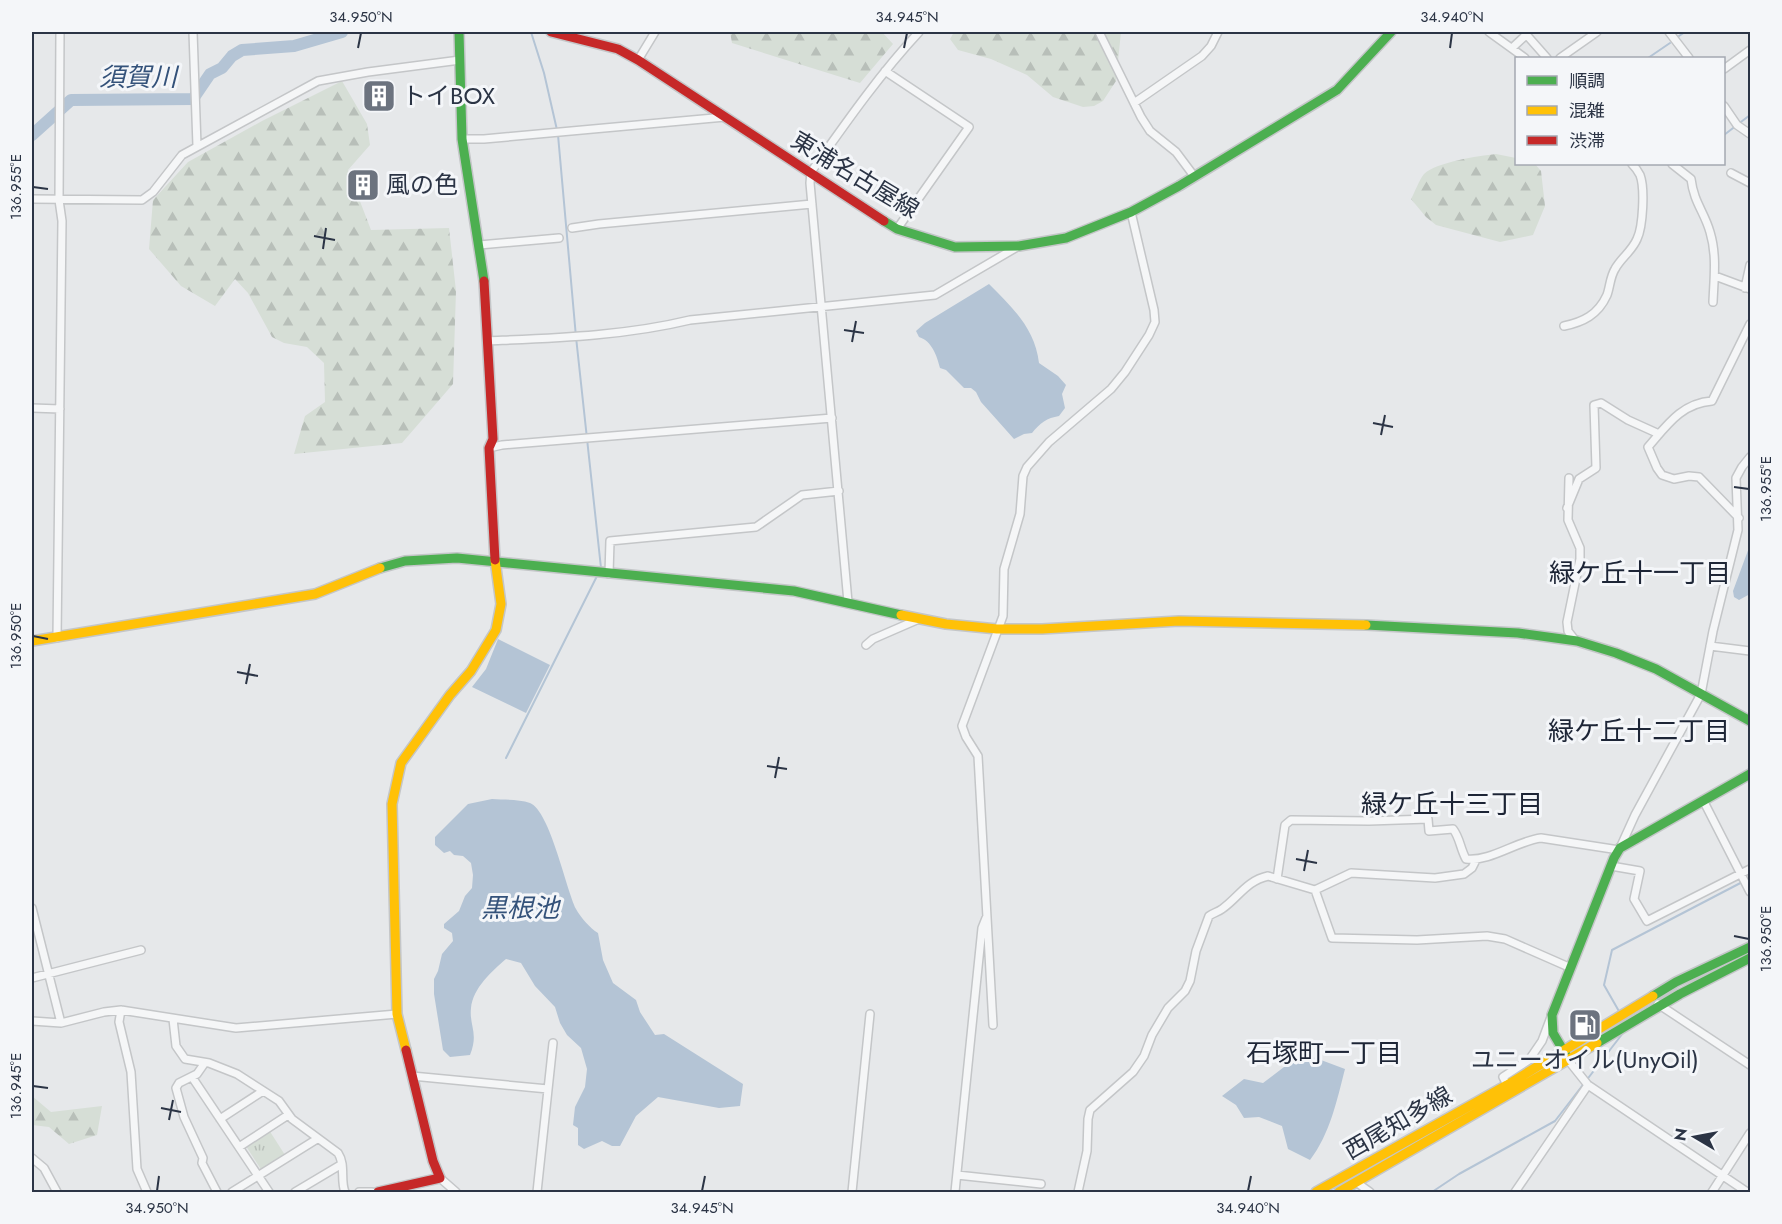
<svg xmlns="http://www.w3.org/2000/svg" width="1782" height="1224" viewBox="0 0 1782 1224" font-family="Jost,'Noto Sans JP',sans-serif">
<defs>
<pattern id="forest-firs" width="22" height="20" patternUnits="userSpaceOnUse" patternTransform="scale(1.5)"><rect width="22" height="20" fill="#d6ded6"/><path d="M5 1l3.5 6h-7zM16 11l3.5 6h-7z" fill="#b8bfb9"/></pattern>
<pattern id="park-tufts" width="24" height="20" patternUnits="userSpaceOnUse" patternTransform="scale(1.5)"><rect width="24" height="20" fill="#d6ded6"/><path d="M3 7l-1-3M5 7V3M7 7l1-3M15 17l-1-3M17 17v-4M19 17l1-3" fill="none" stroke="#b8bfb9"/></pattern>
</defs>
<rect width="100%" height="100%" fill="#e6e8ea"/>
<path fill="url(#forest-firs)" d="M730,32H882L893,44L860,83L732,43Z
M954,32H1121L1116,81L1103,101L1094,106L1083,107L1053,97L1027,75L991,59L958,50L950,39Z
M342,81L367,124L370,145L348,170L371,230L449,228L456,291L453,384L402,443L294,454L305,416L325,402L324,363L307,347L284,343L272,337L248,293L235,279L215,306L181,286L149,249L153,200L188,162L262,121Z
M1496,154L1516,158V164H1535L1541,171L1545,206L1533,235L1500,242L1436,225L1426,217L1411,199C1415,192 1419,180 1424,174C1437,162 1478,156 1496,154Z
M32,1096L51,1112L102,1106L97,1135L69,1144L49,1127L32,1125Z"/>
<path fill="url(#park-tufts)" d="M269,1130L285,1155L262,1171L246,1146Z"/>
<path fill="#b4c4d5" d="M989,284C1013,308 1035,329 1039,363L1058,376L1066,385L1062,394L1065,408L1059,416C1047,418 1040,423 1032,433L1024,434L1014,439L981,402L976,392L971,388H964L946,370L940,368C937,356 932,341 919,337L916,331L925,323Z
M1750,545V594L1739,600L1734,597L1733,591Z
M498,639L550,665L526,713L472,687L486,669Z
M492,799C504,800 519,799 530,803C550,811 566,889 576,909C581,918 590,928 598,933L603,960L613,983L636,1000L640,1012L655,1035L664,1034L743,1084L740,1106L719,1108L658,1097L636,1116L620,1146H612L602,1141L584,1149L578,1145V1128L573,1125L575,1107L585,1087L587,1069L581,1048L567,1035L560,1023L555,1007L535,986L521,963L506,959C492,971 473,988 471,1008C469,1026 479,1033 470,1055L450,1057L443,1050L434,994V979L438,971L442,954L453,941L452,933L444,928V924L459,911L465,896L472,888L473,875L471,863L463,856L454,855L450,851L444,853L435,845V837L468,804Z
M1308,1051L1313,1057L1345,1069C1337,1100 1330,1134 1310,1160L1288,1149L1282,1126L1259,1117L1244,1118L1236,1105L1222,1096L1244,1079L1263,1083L1301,1054Z"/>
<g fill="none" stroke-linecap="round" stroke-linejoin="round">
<path stroke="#b4c4d5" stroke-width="2" d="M531,32L544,73L557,130
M1679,36L1685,32
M1648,58L1670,43
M558,135L576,337L601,568
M1724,135L1750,115
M506,758L597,576
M1620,1013L1604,985L1612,950L1750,878
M1432,1192L1459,1174L1555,1121L1623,1033"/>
<path stroke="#b4c4d5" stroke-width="12" d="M32,135L71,100L193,99L210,74L222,68L232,56L242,50L294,46L342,32"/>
<defs>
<path id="street" d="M193,32L197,146
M1099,32L1141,117L1150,131L1176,152L1194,176
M1489,32L1525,58
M1524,32L1547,58
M1669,32L1689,58
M1512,48L1526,35
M1560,58L1597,32
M638,60L655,32
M1724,69L1750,50
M885,71L969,127L897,229
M1134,103L1202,56L1211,46L1218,32
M1724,106L1737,125L1750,134
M462,139H484L725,117
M1672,164L1691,179C1694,203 1704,211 1710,232C1717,255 1714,278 1713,302
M1731,173L1750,183
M32,199L142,200L153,192L182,155L318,81L368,72L460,60
M572,228L599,224L812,204
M479,245L559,238
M1715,276L1750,289
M1745,288L1750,265
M1564,326C1583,322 1598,315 1607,295C1610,287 1610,277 1615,269C1621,258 1632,251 1637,239C1643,227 1645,188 1640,175C1638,171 1635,167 1632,164
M488,341C555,338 624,336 690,320L935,295L1017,247
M32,408L60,409
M489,448L502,445L832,418
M1569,478L1568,520L1580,548V559L1567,622L1568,631L1575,640
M1567,508L1579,479L1596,468L1594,405L1601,403L1628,420L1659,434
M1739,518L1699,477L1689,476L1674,479L1662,475L1657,468L1648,447C1667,425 1682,403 1712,401L1750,324
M609,574L610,541L756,527L802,495L839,491
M848,602L810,183L811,172C845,124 879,75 919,32
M57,638L62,221L59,200L60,32
M866,645L873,639L919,619
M1710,646L1750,651
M1703,800L1750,892
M1620,848L1635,815L1701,694L1713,631L1738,530L1736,478L1742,467L1750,457
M1611,866L1640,871L1634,899L1647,921L1750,869
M1277,879L1285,825L1291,820L1369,821L1428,819L1429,831L1453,829C1460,838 1460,848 1466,859C1490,862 1517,841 1541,838L1619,850
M1315,890L1332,938L1417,940L1487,936L1505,939L1571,968
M32,908L61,1023
M32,978L141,950
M1658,1004L1750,1065
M121,1010L119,1022L131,1072L137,1169L147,1192
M173,1019L176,1046L185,1059L209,1063L237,1074L279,1101L292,1119L338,1153C346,1165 340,1180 345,1192
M32,1021L61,1023L104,1012L121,1010L236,1028L397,1014
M993,1025L978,756L966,737L962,726L1003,616L1004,569L1020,514L1023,476L1027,467L1049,442L1111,389L1125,372L1149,335L1155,322L1154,310L1131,212
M1568,1060L1588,1085L1747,1192
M204,1064L197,1074L179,1083L176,1088L184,1117L203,1158L202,1163L217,1192
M412,1076L548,1089
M192,1077L269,1192
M1507,1085L1503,1077L1529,1060L1542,1041L1551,1017
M220,1119L263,1091
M239,1147L288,1115
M32,1158L44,1168L57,1192
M957,1175L1041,1184
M440,1178L456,1192
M1356,1182L1370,1192
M232,1192L317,1139
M295,1192L342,1164
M359,1192H372
M537,1192L553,1043
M852,1192L870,1014
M955,1192L982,928L986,918
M1078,1192L1087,1151L1088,1119L1090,1110L1133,1072L1144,1056L1152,1035L1168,1008L1185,991L1190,981L1196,951L1209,916C1213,913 1218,912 1222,909C1239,897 1246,881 1268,876L1315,890L1351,873L1435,878L1464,874L1472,868L1476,860
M1515,1192L1588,1085
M1712,1192L1750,1133"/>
<path id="fast" d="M459,32L462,139L484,281
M884,221L897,229L955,247L1019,246L1066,238L1131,212L1179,186L1337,90L1391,32
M380,568L405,561L457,558L794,591L901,615
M1366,625L1518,633L1577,641L1616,653L1656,669L1750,721
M1653,996L1676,982L1750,947
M1597,1043L1680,994L1750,958
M1566,1055L1553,1033L1552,1015L1614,858L1620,848L1750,774"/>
<path id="slow" d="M901,615L946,624L997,629H1042L1179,621L1366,625
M32,641L315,594L380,568
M406,1050L397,1014L392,804L401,763L450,695L471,671L496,630L501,604L495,560
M1316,1192L1507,1085L1653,996
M1339,1192L1597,1043"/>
<path id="jam" d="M551,32L618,49L638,60L884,221
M484,281L493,439L489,448L495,560
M378,1192L440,1178L433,1161L406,1050"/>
</defs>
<use href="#street" stroke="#c4c6c8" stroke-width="10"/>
<use href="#fast" stroke="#c4c6c8" stroke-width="12"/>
<use href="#slow" stroke="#c4c6c8" stroke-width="12"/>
<use href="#jam" stroke="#c4c6c8" stroke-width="12"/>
<use href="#street" stroke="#f5f6f7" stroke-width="7"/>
<use href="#fast" stroke="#4caf50" stroke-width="9"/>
<use href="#slow" stroke="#ffc107" stroke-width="9"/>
<use href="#jam" stroke="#c62828" stroke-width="9"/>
</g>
<path fill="none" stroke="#2b3445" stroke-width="2" d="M358,48L361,33M904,48L907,33M1450,48L1452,33M33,187L48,189M314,236L335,240M323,249L326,228M844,330L864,333M852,342L856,321M1373,423L1393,427M1381,435L1385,415M1734,487L1749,489M33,636L48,639M237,672L258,676M246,684L250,664M767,766L787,769M775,778L779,757M1296,859L1317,863M1304,871L1308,850M1734,936L1749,939M33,1086L48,1088M161,1108L181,1112M169,1120L173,1100M157,1191L159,1176M702,1191L705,1176M1248,1191L1251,1176"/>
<defs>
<symbol id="building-square" viewBox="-11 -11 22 22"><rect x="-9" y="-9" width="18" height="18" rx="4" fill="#6c737f" stroke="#f4f6f9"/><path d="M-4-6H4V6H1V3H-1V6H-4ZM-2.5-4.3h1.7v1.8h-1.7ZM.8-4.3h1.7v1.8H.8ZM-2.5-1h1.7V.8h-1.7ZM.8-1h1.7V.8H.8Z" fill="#fff"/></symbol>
<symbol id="fuel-square" viewBox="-11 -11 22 22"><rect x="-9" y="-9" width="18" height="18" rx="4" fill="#6c737f" stroke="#f4f6f9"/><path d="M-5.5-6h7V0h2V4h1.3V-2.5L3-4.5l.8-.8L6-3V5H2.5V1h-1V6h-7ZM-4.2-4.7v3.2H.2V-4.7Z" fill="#fff"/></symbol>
</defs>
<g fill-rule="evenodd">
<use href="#building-square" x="360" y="77" width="38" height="38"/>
<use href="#building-square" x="344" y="166" width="38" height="38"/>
<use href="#fuel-square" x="1566" y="1006" width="38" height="38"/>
</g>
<g text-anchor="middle" stroke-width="6" stroke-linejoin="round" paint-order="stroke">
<g font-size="24" fill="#2b3445" stroke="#f4f6f9" text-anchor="start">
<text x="402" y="104">トイBOX</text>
<text x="386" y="193">風の色</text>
<text x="1585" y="1068" text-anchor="middle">ユニーオイル(UnyOil)</text>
</g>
<g font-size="24" fill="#2b3445" stroke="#f4f6f9">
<text transform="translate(855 175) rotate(31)" y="8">東浦名古屋線</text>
<text transform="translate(1398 1123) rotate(-30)" y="8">西尾知多線</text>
</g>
<g font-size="26" font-style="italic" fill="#34527a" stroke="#f4f6f9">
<text x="138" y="86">須賀川</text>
<text x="520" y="917">黒根池</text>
</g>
<g font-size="26" fill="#1d2536" stroke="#f4f6f9">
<text x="1640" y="582">緑ケ丘十一丁目</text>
<text x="1639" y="740">緑ケ丘十二丁目</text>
<text x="1452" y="813">緑ケ丘十三丁目</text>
<text x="1324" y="1062">石塚町一丁目</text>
</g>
</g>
<rect width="1782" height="1224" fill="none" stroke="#f4f6f9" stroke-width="66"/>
<rect x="1515" y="57" width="210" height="108" fill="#f4f6f9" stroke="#a4a8b1" stroke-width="1.5"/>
<rect x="1527" y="76" width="30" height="9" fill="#4caf50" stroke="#a4a8b1" stroke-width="1.5"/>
<text x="1569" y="87" font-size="18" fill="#2b3445">順調</text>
<rect x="1527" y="106" width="30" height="9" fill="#ffc107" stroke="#a4a8b1" stroke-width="1.5"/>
<text x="1569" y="117" font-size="18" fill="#2b3445">混雑</text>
<rect x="1527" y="136" width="30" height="9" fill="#c62828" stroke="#a4a8b1" stroke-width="1.5"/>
<text x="1569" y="147" font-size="18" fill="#2b3445">渋滞</text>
<g transform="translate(1695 1137) rotate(280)" stroke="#f4f6f9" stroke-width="4.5" paint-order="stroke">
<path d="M0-4.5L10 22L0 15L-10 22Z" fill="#2b3445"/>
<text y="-9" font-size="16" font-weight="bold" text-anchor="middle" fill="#2b3445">N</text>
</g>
<rect x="33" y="33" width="1716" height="1158" fill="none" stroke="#2b3445" stroke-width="2"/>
<g font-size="15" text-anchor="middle" fill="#2b3445">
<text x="361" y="22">34.950°N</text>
<text x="907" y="22">34.945°N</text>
<text x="1452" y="22">34.940°N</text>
<text transform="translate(16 187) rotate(-90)" y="5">136.955°E</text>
<text transform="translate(1766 489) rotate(-90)" y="5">136.955°E</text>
<text transform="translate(16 636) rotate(-90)" y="5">136.950°E</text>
<text transform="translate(1766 939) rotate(-90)" y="5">136.950°E</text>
<text transform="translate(16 1086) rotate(-90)" y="5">136.945°E</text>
<text x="157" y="1213">34.950°N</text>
<text x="702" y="1213">34.945°N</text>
<text x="1248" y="1213">34.940°N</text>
</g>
</svg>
